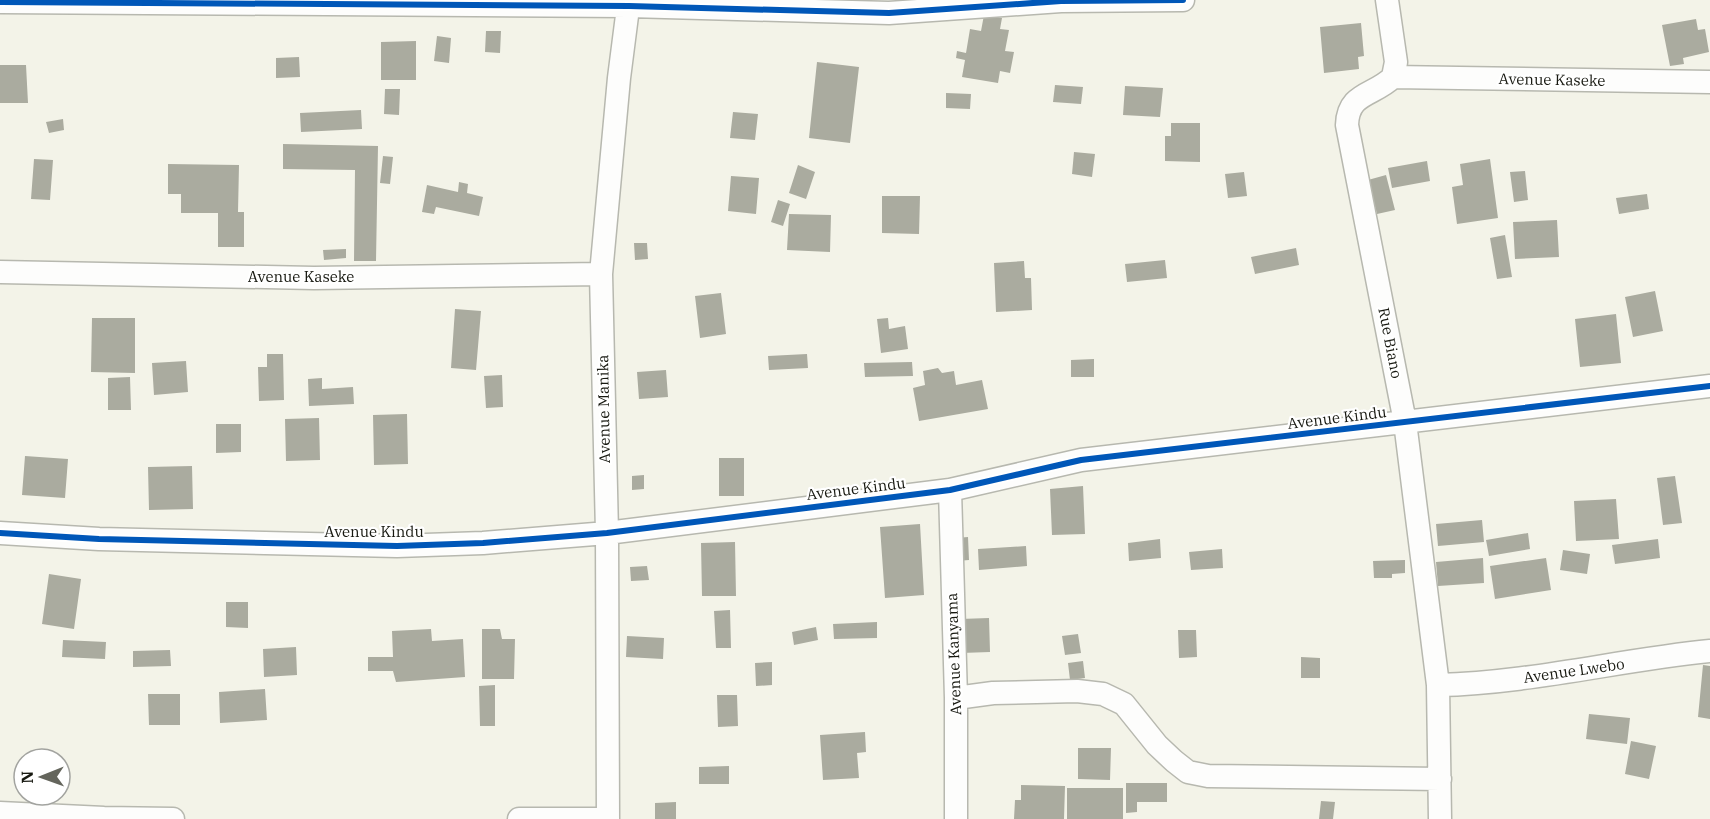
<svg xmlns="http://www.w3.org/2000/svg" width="1710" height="819" viewBox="0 0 1710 819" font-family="'IBM Plex Serif',serif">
<rect width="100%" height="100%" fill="#f3f3e8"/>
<path fill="#aaab9f" d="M984,15L1002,18L1000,29L1009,30L1005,51L1014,52L1010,73L1000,71L998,83L962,77L965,60L956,58L957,51L966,53L970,29L981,31Z
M1696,19L1698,30L1705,29L1709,52L1683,58L1684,64L1670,66L1662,25Z
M1361,23L1364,56L1358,57L1359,69L1324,73L1320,27Z
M486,31H501L500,53L485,52Z
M437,36L451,38L449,63L434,61Z
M416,41V80H381V42Z
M299,57L300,77L276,78V58Z
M817,62L859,67L850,143L809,138Z
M0,65H26L28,103H0Z
M1055,85L1083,87L1081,104L1053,102Z
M1125,86L1163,88L1160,117L1123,115Z
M385,89H400L399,115L384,114Z
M946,93L971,94L970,109L946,108Z
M361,110L362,129L301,132L300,113Z
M733,112L758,114L755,140L730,138Z
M63,119L64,130L49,133L46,122Z
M1171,123H1200V162L1165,161V136H1171Z
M283,144L378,146L376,261H354L355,170L283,169Z
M1074,152L1095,154L1092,177L1072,174Z
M383,156L393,157L390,184L380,183Z
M34,159L53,160L50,200L31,199Z
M1490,159L1498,218L1457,224L1452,187L1463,185L1460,164Z
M1427,161L1430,181L1392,188L1388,168Z
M168,164L239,165L238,212H244V247H218V213H181V194H168Z
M798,165L815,172L806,199L789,193Z
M1525,171L1528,200L1514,202L1510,172Z
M1244,172L1247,196L1228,198L1225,174Z
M1386,175L1395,210L1377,214L1368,180Z
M731,176L759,178L756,214L728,211Z
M459,182L468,184L467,193L483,197L479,216L436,207L434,214L422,212L427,185L458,192Z
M1647,194L1649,209L1619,214L1616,198Z
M882,196H920L919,234L882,233Z
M778,200L790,204L783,226L771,222Z
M789,214L831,215L830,252L787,250Z
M1557,220L1559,257L1515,259L1513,222Z
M1505,235L1512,277L1497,279L1490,238Z
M634,243H647L648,259L635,260Z
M1296,248L1299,265L1255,274L1251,257Z
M346,249V258L324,260L323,250Z
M1165,260L1167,278L1127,282L1125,264Z
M1024,261L1025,278H1031L1032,310L996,312L994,263Z
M1655,291L1663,331L1633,337L1625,297Z
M721,293L726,334L700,338L695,296Z
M455,309L481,311L476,370L451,368Z
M1616,314L1621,363L1580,367L1575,319Z
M92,318H135V373L91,372Z
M888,318L889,329L905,326L908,349L881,353L877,319Z
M267,354H283L284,400L259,401L258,367H267Z
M807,354L808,368L769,370L768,356Z
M1094,359V377H1071V360Z
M186,361L188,392L154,395L152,363Z
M912,362L913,376L865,377L864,363Z
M938,368L942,373L954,371L956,385L982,380L988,409L919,421L913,388L925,385L923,371Z
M666,370L668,397L639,399L637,372Z
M502,375L503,407L486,408L484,376Z
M130,377L131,410H108V378Z
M322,378V389L353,387L354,404L309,406L308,379Z
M407,414L408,464L374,465L373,415Z
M319,418L320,460L286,461L285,419Z
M216,424H241V452L216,453Z
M25,456L68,459L65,498L22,495Z
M719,458H744V496H719Z
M192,466L193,509L149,510L148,467Z
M644,475V489L632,490V476Z
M1675,476L1682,523L1663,525L1657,478Z
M1083,486L1085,534L1052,535L1050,489Z
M1616,499L1619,539L1576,541L1574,501Z
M1482,520L1484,542L1438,546L1436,524Z
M920,524L924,595L885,598L880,527Z
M1528,533L1530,549L1489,556L1486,540Z
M968,537L969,560L957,561L956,538Z
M1160,539L1161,558L1129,561L1128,543Z
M1658,539L1660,558L1615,564L1612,545Z
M735,542L736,596H702L701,543Z
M1026,546L1027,566L979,570L978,549Z
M1222,549L1223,568L1191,570L1189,552Z
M1563,550L1590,554L1587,574L1560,570Z
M1483,558L1484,583L1438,586L1436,562Z
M1546,558L1551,590L1495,599L1490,566Z
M1405,560V573L1392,574V578H1374L1373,561Z
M647,566L649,580L631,581L630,567Z
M49,574L81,579L74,629L42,624Z
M226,602H248V628L226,627Z
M730,610L731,648H716L714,611Z
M989,618L990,652L961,653L960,619Z
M877,622V638L834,639L833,624Z
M816,627L818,640L794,645L792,632Z
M431,629L432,641L463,639L465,677L396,682L393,671H368V657H393L392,631Z
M482,629H500L502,639H515L514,679H482Z
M1178,630H1196L1197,657L1179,658Z
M1078,634L1081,653L1065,655L1062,636Z
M627,636L664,638L663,659L626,657Z
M63,640L106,642L105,659L62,657Z
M296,647L297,675L264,677L263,649Z
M170,650L171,666L133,667V651Z
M1301,657L1320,658V678H1301Z
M1083,661L1085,678L1070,680L1068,663Z
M772,662V685L756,686L755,663Z
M1703,665L1710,666V719L1698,717Z
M495,685V726H480L479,686Z
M265,689L267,720L220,723L219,692Z
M148,694H180V725H149Z
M717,695H737L738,726L718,727Z
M1589,714L1630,718L1627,744L1586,739Z
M865,732L866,752L857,753L859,778L823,780L820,735Z
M1631,741L1656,746L1649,779L1625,774Z
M1078,748H1111L1110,780L1078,779Z
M729,766V784H699V767Z
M1126,783H1167V802H1137V812L1126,813Z
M1021,785L1065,786L1064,819H1014L1015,800H1021Z
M1067,788H1123V819H1067Z
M1321,801L1335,802L1333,819H1319Z
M676,802V819H655V803Z"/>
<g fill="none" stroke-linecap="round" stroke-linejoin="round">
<defs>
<path id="minor" d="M1387,0L1396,62L1393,77C1374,96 1348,92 1347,125L1405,422L1438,685L1440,819
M0,2L629,6L889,13L1061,1L1183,0
M1393,77L1710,82
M0,272L314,278L601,274
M950,490L956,698V819
M0,533L99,539L397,546L483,543L607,533L950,490L1081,460L1710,386
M1438,685C1530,683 1619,660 1710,651
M956,698L993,693L1077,691L1103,694L1124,704L1157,745L1174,761L1188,772L1208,776L1440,779
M0,813L104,818L173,819
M519,819H608
M608,819L607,533L601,274L619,78L629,0"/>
</defs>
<use href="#minor" stroke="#b7b8af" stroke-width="25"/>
<use href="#minor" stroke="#fdfdfc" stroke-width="22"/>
<defs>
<path id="cycleway" d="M0,2L629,6L889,13L1061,1L1183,0
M0,533L99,539L397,546L483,543L607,533L950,490L1081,460L1710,386"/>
</defs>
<use href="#cycleway" stroke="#fff" stroke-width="10"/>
<use href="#cycleway" stroke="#0057b8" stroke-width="6"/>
</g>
<g text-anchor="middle" stroke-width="4.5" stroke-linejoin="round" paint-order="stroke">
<g font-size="15" fill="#171810" stroke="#fff">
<text transform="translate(1552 80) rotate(1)" y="5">Avenue Kaseke</text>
<text x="301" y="282">Avenue Kaseke</text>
<text transform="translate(1390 343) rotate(79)" y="5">Rue Biano</text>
<text transform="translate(604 409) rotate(-91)" y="5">Avenue Manika</text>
<text transform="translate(1337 418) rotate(-7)" y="5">Avenue Kindu</text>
<text transform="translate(856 489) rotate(-7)" y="5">Avenue Kindu</text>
<text x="374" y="537">Avenue Kindu</text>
<text transform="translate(954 654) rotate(-92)" y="5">Avenue Kanyama</text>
<text transform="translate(1574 671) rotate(-8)" y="5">Avenue Lwebo</text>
</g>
</g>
<g transform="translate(42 777) rotate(269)"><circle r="28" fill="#ffffff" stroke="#a2a39f" stroke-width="1.5"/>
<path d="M0-4.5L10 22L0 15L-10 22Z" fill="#64655c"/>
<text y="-9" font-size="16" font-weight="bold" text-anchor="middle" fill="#171810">N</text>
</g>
</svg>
